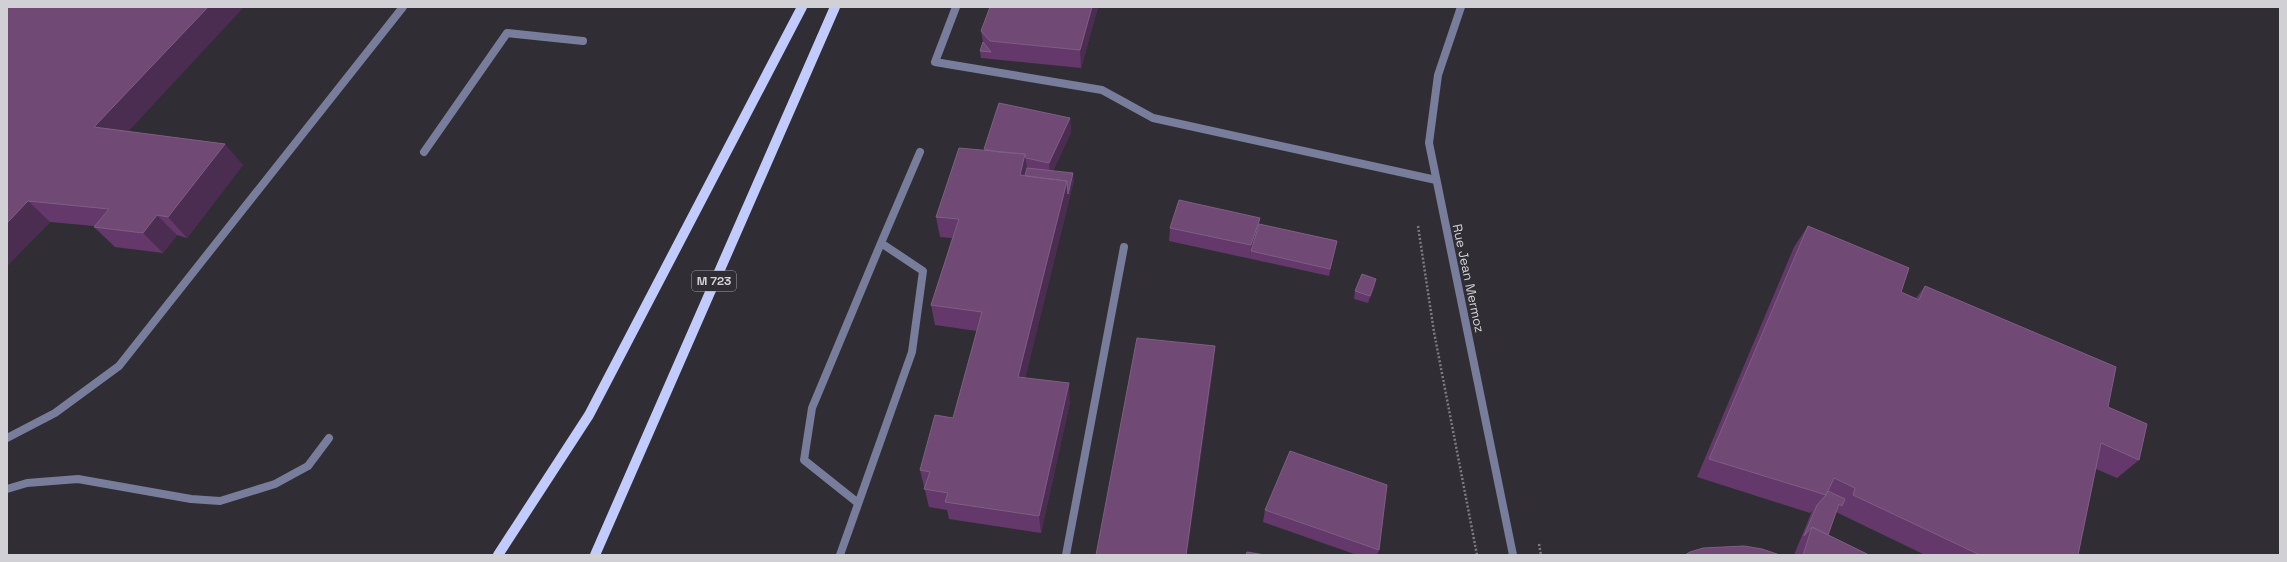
<svg xmlns="http://www.w3.org/2000/svg" width="2287" height="562" viewBox="0 0 2287 562" font-family="'Space Grotesk',sans-serif">
<rect width="100%" height="100%" fill="#302e34"/>
<g fill="none" stroke-linecap="round" stroke-linejoin="round">
<path stroke="#7d7b80" stroke-width="2.5" stroke-dasharray="2 2" stroke-linecap="butt" d="M1418,226L1434,332L1477,555
M1539,544L1541,555"/>
<path stroke="#777d9b" stroke-width="8" d="M956,7L935,62L1102,90L1153,118L1436,180
M424,152L507,33L583,41
M881,243L920,152
M7,438L55,413L119,366L403,7
M7,489L27,483L78,479L191,499L220,501L275,484L308,466L329,438
M840,555L912,352L923,271L881,243L812,408L804,460L858,503
M1066,555L1124,247"/>
<path stroke="#777d9b" stroke-width="8" d="M1461,7L1438,75L1429,143L1513,555"/>
<path stroke="#c1cbfd" stroke-width="10" d="M498,555L589,415L802,7
M595,555L835,7"/>
</g>
<path fill="#64386a" d="M7,7L129,132L243,165L187,238L177,235L163,253L115,247L94,227V226L50,222L7,266Z
M990,7H1098L1081,68L981,58L980,51L983,42L981,31Z
M1070,118L1071,132L1053,171L1074,180L1025,378L1070,402L1041,533L949,519L947,510L929,507L920,470L953,418L977,331L935,325L931,305L952,238L940,237L936,217L984,151V149Z
M1260,218L1259,224L1337,241L1329,276L1169,241L1170,228Z
M1808,226L1901,292L1916,298L1925,286L2108,407L2139,460L2117,478L2096,469L2078,555H1925L1836,512L1828,535L1869,555H1794L1812,511L1810,513L1697,477L1794,247Z
M1375,286L1368,303L1354,299L1355,291Z
M1265,510L1379,550L1377,555H1357L1263,522Z"/>
<path fill="#4a2d50" d="M208,7H244L113,148L94,127Z
M1092,7H1098L1081,68L1080,50Z
M1070,118L1071,132L1050,177L1049,163Z
M225,144L243,165L187,238L168,217Z
M1025,154L1028,175L1024,188L1020,175Z
M1073,173L1074,180L1021,396L1018,377L1067,181Z
M28,201L50,222L7,266V223Z
M157,215L177,235L163,253L143,233Z
M1260,218L1258,232L1251,251L1250,259L1251,245Z
M1376,279L1375,286L1368,303L1370,296Z
M1215,346L1214,363L1187,555H1186Z
M1069,383L1070,402L1041,533L1039,516Z"/>
<path fill="#704975" stroke="#7f5e84" d="M7,7H208L94,127L225,144L168,217L157,215L143,233L94,227L109,209L28,201L7,223Z
M990,7H1092L1080,50L990,41L981,31Z
M983,42L991,52L980,51Z
M999,103L1070,118L1049,163L1026,158L1025,154L999,152L984,149Z
M959,148L1025,154L1020,175L1067,181L1018,377L1069,383L1039,516L945,502L948,493L924,489L930,472L920,470L935,415L953,418L982,312L931,305L959,219L936,217Z
M1027,168L1073,173L1068,194L1067,181L1025,176Z
M1179,200L1260,218L1251,245L1170,228Z
M1259,224L1337,241L1330,269L1251,251Z
M1808,226L1909,268L1901,292L1919,300L1925,286L2116,367L2108,407L2147,424L2139,460L2101,443L2078,555H1980L1853,495L1855,488L1834,478L1826,495L1709,459Z
M1362,274L1376,279L1370,296L1355,291Z
M1137,338L1215,346L1186,555H1096Z
M1290,451L1387,485L1379,550L1265,510Z
M1828,491L1845,499L1842,506L1839,504L1828,535L1812,527L1804,536L1817,505L1826,495Z
M1812,527L1869,555H1803Z
M1744,546L1762,549L1780,555H1685L1690,552L1703,548Z
M1247,552L1265,555H1246Z"/>
<g text-anchor="middle" stroke-width="3" stroke-linejoin="round" paint-order="stroke">
<rect fill="#302e34" stroke="#a19fa4" stroke-width="1" x="692" y="271" width="44" height="20" rx="3"/>
<g font-size="12" font-weight="bold" fill="#d1d0d4">
<text x="714" y="285">M 723</text>
</g>
<g font-size="13" fill="#d1d0d4" stroke="#302e34">
<text transform="translate(1469 278) rotate(78)" y="5">Rue Jean Mermoz</text>
</g>
</g>
<rect width="2287" height="562" fill="none" stroke="#d1d0d4" stroke-width="16"/>
</svg>
